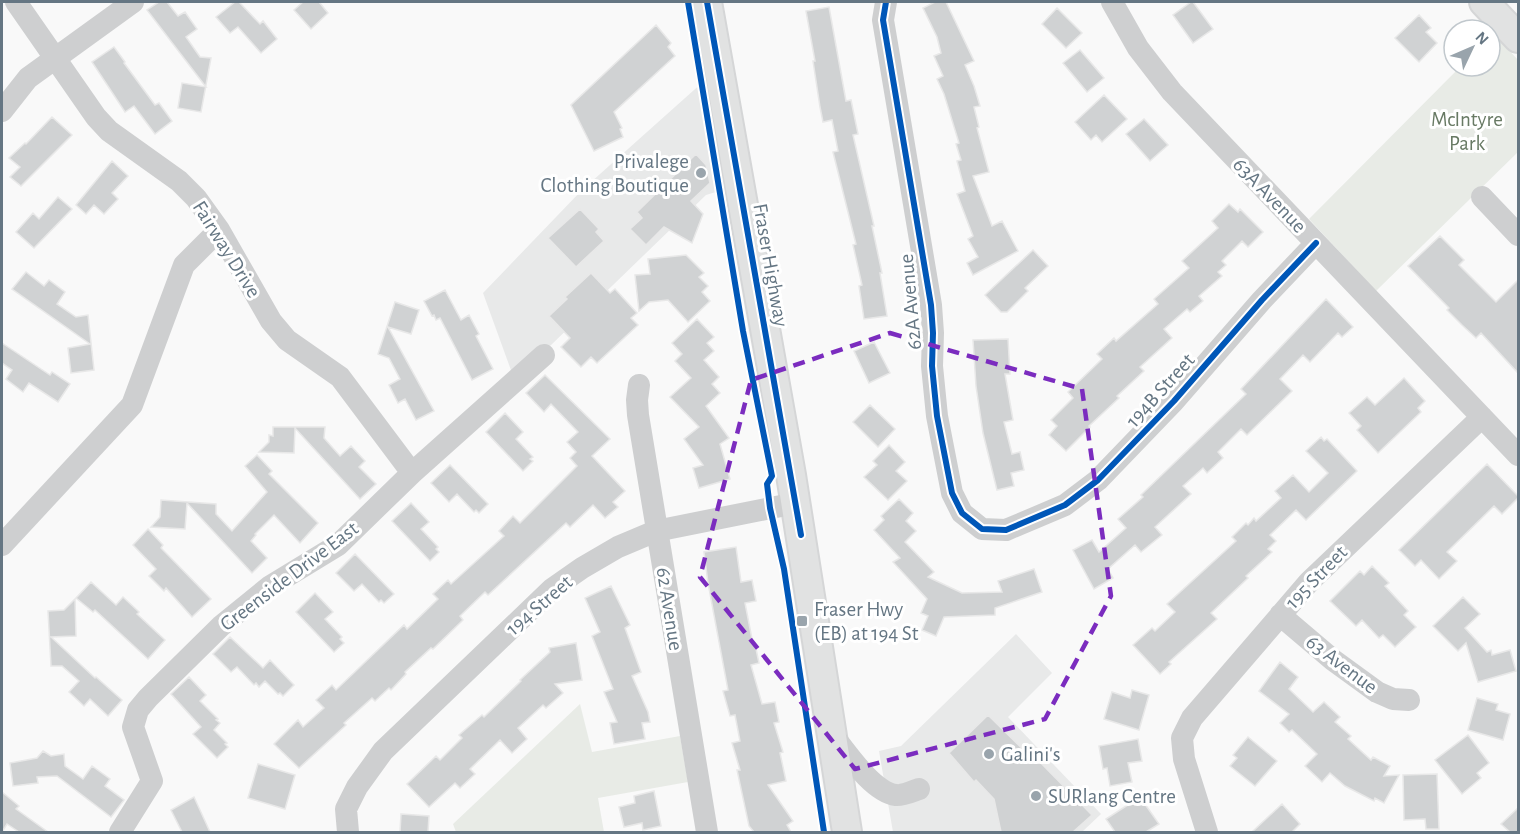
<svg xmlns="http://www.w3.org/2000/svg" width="1520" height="834" viewBox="0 0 1520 834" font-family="'Alegreya Sans',sans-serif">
<rect width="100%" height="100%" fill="#f9f9f9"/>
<path fill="#e8e9e9" d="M713,73L732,187L706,195L550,346L512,373L483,293L581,191Z
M1016,634L1052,673L1008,717L1101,814L1082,832H893L879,751L901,746Z"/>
<path fill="#e8ebe6" d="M1493,33L1518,60V152L1376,291L1309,219L1461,66H1490V36Z
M580,704L592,752L680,736L688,782L598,798L604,832H456L453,824Z"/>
<path fill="#d0d2d3" stroke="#e8e8e8" stroke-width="1.5" d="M159,2H167L178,16L185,12L197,29L186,37L200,57L211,58L201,112L178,108L182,83L206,87L147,10Z
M235,2H239L260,24L263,21L277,39L261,53L238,27L230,33L216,17Z
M303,2H319L328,13L311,29L294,10Z
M935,2H946L974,61L965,65L974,86L980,106L974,107L979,127L977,128L989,172L973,176L992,226L1002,221L1018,251L973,275L967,263L978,257L968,239L973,236L957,194L965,191L957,161L961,160L956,144L959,143L944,94L937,79L943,76L934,56L941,53L937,37L923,8Z
M1191,2H1193L1213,29L1193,43L1173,15Z
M829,7L846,101L851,100L858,134L853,135L874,226H872L882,273H880L887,316L864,319L859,286L862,285L853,245L856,244L833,152L838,151L832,120L823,122L820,107L813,61H815L806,11Z
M1057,8L1082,33L1066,48L1042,24Z
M1419,15L1431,28L1426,32L1437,43L1419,62L1395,38Z
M656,25L671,43L668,47L675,56L614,112L622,128L620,129L623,137L594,151L571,105Z
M114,47L125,62L124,63L155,105L159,103L172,121L155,134L134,106L125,112L92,62Z
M1080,50L1104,78L1087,92L1063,63Z
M1104,95L1127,119L1102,142L1096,135L1091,140L1075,122Z
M52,117L72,135L21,186L10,177L20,167L9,158L25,143L26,144Z
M1144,119L1168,145L1150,161L1126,134Z
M696,154L706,165L710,183L691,201L703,214L692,243L664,227L646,245L630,229L642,218L637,212Z
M112,161L128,176L112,193L118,199L104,214L94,205L86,214L76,205Z
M58,197L72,209L34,248L16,232L33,213L39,219Z
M1229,204L1238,212L1240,209L1263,232L1248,247L1242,241L1222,261L1226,265L1218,272L1222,276L1199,296L1203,301L1190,312L1187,309L1164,329L1172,338L1140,367L1144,371L1117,396L1119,398L1089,426L1090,427L1066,451L1049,435L1057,426L1051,420L1073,398L1068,392L1102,359L1097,354L1114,338L1116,341L1158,304L1154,299L1189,268L1182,261L1218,228L1212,221Z
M580,209L599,229L596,232L604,241L576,267L548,238Z
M1440,236L1464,260L1459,265L1496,302L1518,280V373L1481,333L1476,338L1462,325L1447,310L1449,308L1408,266Z
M1033,250L1048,266L1025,288L1028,291L1007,312H1001L985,295Z
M686,255L704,273L699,277L708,286L702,292L710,301L688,322L668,300L649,302L639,311L635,275L650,274L648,259Z
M26,272L44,286L49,280L65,292L57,304L76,317L88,315L94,370L71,373L68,348L90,344L12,289Z
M591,273L610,293L615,289L637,313L631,318L638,325L597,363L591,357L581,367L561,347L570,338L549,316L567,299L565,297Z
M445,290L461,320L469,315L479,334L476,336L493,369L472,380L440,318L436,320L434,315L432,316L424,301Z
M1326,299L1353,327L1342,337L1338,333L1310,362L1303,355L1280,379L1292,391L1247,435L1241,429L1218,452L1223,458L1207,473L1203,468L1183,486L1191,494L1155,527L1162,535L1141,552L1135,545L1108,569L1113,578L1094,589L1073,550L1092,540L1099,552L1126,528L1118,519L1143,497L1141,495L1246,394L1241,389Z
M395,302L419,310L411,334L388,327L434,411L416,420L405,399L398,403L389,385L400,379L389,358L378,354Z
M697,319L714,337L707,343L714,351L704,360L719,377L712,384L720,393L706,406L729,438L720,444L730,479L699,488L693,468L703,465L684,439L699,427L670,397L691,378L675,361L682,354L672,343Z
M1008,339L1010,374H1005L1013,420L1004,422L1012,454L1020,452L1024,470L1011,473L1014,486L997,490L983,433L976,386L973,340Z
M874,342L890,373L869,383L854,351Z
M2,343L50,375L52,372L70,384L58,402L29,383L23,392L6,379L12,370L2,363Z
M545,375L610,439L592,456L625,491L613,502L618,507L605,518L593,505L570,527L566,523L488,595L485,592L460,616L463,620L433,649L431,648L405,672L406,674L391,690L389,688L375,701L372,698L344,723L346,725L299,768L274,744L298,720L303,727L324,708L316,700L332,685L336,690L404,625L407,629L438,599L433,594L448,580L451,584L504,536L499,531L513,516L520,523L577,466L570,458L576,452L567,442L578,432L551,404L544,412L526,393Z
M1404,378L1425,401L1418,408L1421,412L1378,453L1357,430L1361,426L1349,413L1367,397L1375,405Z
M870,405L895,429L878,447L853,422Z
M505,413L523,432L516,439L533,457L530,459L533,461L523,471L486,432Z
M273,427H325L324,438L340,456L351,446L365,461L359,467L376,484L360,499L295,428L294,453L259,452L269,442V435L273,436Z
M1321,437L1324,441L1327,439L1357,471L1306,520L1296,510L1270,535L1276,541L1268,549L1272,552L1246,576L1248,578L1211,613L1217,619L1169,662L1171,664L1160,674L1133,645L1152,628L1155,631L1175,612L1167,604L1236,541L1232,537L1246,523L1248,525L1254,518L1256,521L1281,498L1275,491L1293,475L1309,492L1328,473L1306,451Z
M889,445L905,462L896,471L907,481L888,500L864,477L877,465L873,461Z
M257,455L272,471L269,474L318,523L300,543L274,515L255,534L256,535L251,541L267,558L252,573L187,503L185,529L151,527L160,517L161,500L216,504V514L232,531L267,492L245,466Z
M1487,464L1518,496V498L1502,514L1494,506L1447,552L1457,561L1439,579L1421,560L1415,566L1399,550Z
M450,465L488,504L479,513L476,510L474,512L457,494L449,502L431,483Z
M899,499L913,513L906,521L916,531L905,542L934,572L928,577L962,593L1002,592L998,581L1034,569L1042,592L995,608V615L944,617L936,636L922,630L928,616L921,613L927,599L893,562L900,558L874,530L884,520L881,516Z
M411,503L429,522L421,529L438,547L436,549L439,552L430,561L392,521Z
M148,529L163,545L161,548L211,599L192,617L166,588L164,591L149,576L156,569L133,545Z
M736,547L741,582L752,580L756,601L745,603L753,644H755L759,663L751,665L762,704L775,702L779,722L774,723L783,752L780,753L786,781L768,785L793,821L787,825L791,832H754L749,826L737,770H740L732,743L740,741L735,715L730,716L723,691L728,690L708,583L704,552Z
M355,554L394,594L384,603L381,600L379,602L362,584L354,591L336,573Z
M1372,566L1389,583L1385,586L1408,611L1404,615L1416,627L1395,647L1383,635L1379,638L1362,620L1356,626L1330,601L1360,571L1364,575Z
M91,582L116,605L123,597L139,612L137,614L165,640L148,659L95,610L93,612L76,598Z
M611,586L630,625L625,628L641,672L632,676L648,712L650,722L642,723L645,739L614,744L610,723L617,722L604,692L613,689L592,636L600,632L585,598Z
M315,593L333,612L325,619L342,637L340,639L344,643L334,652L296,612Z
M1463,597L1480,614L1465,628L1487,652L1491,650L1492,655L1510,650L1516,671L1478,682L1466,643L1458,651L1433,626Z
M75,599L76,636L51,637L95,678L96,677L122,700L108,716L90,699L84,706L69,692L79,681L62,666H51L48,611L64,610Z
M230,637L263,668L270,660L294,685L283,696L280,693L278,694L265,681L259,687L256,683L254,685L237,667L231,672L213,654Z
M576,643L582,680L555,684L563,693L546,708L543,705L518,728L527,739L512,753L500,740L470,769L475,774L460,788L455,783L429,807L407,784L436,756L440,760L462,738L459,735L482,715L484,717L521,681L520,680L550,652L549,648Z
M1280,662L1298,677L1289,689L1313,712L1324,702L1340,717L1335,722L1351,736L1348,739L1371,760L1373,757L1390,766L1384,776L1399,775L1384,803L1375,798L1374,801L1345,786L1330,773L1322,782L1305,766L1317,754L1292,730L1289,732L1280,723L1289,714L1259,691Z
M189,677L206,695L200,701L218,719L216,720L220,723L214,730L227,743L225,744L228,747L217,758L193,734L201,727L171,694Z
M1132,690L1149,695L1139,730L1104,719L1112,692L1130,698Z
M1477,698L1498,704L1496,710L1510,714L1503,740L1468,730Z
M988,715L1034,760L1036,758L1092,815L1073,832H1001L994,799L976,780L974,782L949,753Z
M1468,735L1489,763L1477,773L1481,778L1462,794L1435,760Z
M1248,737L1277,761L1255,786L1230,766L1237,758L1233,755Z
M1138,739L1142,761L1128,763L1132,782L1110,786L1107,768L1103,769L1099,746Z
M43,751L51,756L64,754L65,766L83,779L92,766L110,779L105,786L124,800L111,817L57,776L37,777L38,783L13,786L10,763L37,758Z
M258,764L295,775L285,809L248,798Z
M1437,774L1439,829H1426L1425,819L1404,820L1403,775Z
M654,791L661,826L643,830L642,823L624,827L619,807L635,803L634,796Z
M2,792L19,806L16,809L48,832H19L7,824L2,832Z
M194,797L210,832H182L171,810Z
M1140,797L1159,824L1146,832H1115L1106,819Z
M1282,804L1300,824L1292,832H1252Z
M1518,808V832H1510L1501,824Z
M401,814L429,816L428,832H400Z"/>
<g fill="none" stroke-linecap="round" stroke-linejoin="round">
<defs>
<path id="major" d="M707,2L791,475L847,832
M1484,2L1518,38"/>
</defs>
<use href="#major" stroke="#d5d6d7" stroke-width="32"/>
<path stroke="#cecfd0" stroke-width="22" d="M16,2L96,117L109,131L179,181L196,198L219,230L271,321L287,340L340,377L412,473
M886,2L883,20L931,305L933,333L932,366L937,416L952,493L962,513L982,529L1006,530L1065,505L1098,480L1174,401L1262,300L1316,243
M1112,2L1138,48L1172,92L1518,455
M2,111L28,78L133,2
M1482,197L1518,235
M639,385L637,400L638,415L707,832
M2,545L132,405L184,265L219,230
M1280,615L1333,660L1377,692L1393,699L1409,700
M831,733C845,750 872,792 896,795C902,796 913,791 919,789
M120,832L152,781L133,727L138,710L148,698L221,626L269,587L338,545L412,473L544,355
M348,832L346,809L357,787L383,751L552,589L582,568L618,547L656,531L796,503
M1207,832L1184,759L1182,738L1192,718L1309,582L1482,417"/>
<use href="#major" stroke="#e1e2e2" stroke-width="28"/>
<defs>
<path id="cycleway" d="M688,2L743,331L772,476L767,484L770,508L784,569L824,832
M707,2L801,535
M886,2L883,20L931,305L933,333L932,366L937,416L952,493L962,513L982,529L1006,530L1065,505L1098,480L1174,401L1262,300L1316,243"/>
</defs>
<use href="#cycleway" stroke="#fff" stroke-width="10"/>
<use href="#cycleway" stroke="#0057b8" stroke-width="6"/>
</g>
<path fill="none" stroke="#7b2cbf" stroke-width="4.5" stroke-dasharray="12 8" stroke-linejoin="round" d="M890,333L1082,389L1111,596L1045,719L855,769L700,577L751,380Z"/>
<g fill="#99a4ac" stroke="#fff" stroke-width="2">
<circle cx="701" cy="173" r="6"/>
<rect x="796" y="615" width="12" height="12" rx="3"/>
<circle cx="989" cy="754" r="6"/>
<circle cx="1036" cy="796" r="6"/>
</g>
<g text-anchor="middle" stroke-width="6" stroke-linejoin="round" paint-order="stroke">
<g font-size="21" fill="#687a64" stroke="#fff">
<text x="1467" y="126">McIntyre<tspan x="1467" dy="24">Park</tspan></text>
</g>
<g font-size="21" fill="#657683" stroke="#fff" text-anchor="start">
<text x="689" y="168" text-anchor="end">Privalege<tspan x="689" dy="24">Clothing Boutique</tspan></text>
<text x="814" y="616">Fraser Hwy<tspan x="814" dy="24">(EB) at 194 St</tspan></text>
<text x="1001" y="761">Galini's</text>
<text x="1048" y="803">SURlang Centre</text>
</g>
<g font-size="21" fill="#657683" stroke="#fff">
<text transform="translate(1270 195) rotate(46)" y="7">63A Avenue</text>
<text transform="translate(227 249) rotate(58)" y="7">Fairway Drive</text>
<text transform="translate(771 265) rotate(80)" y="7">Fraser Highway</text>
<text transform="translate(910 302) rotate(-95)" y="7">62A Avenue</text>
<text transform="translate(1160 390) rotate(-48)" y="7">194B Street</text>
<text transform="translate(289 576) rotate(-37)" y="7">Greenside Drive East</text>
<text transform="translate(1316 577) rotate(-46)" y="7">195 Street</text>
<text transform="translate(539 605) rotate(-41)" y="7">194 Street</text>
<text transform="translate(670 609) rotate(81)" y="7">62 Avenue</text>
<text transform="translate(1342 664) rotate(37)" y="7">63 Avenue</text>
</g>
</g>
<rect width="1520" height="834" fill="none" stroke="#657683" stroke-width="6"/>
<g transform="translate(1472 48) rotate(46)"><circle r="28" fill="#ffffff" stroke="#c1c8cd" stroke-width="1.5"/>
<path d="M0-4.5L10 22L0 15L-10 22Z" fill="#99a4ac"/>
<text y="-9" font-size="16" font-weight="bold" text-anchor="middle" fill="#657683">N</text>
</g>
</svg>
